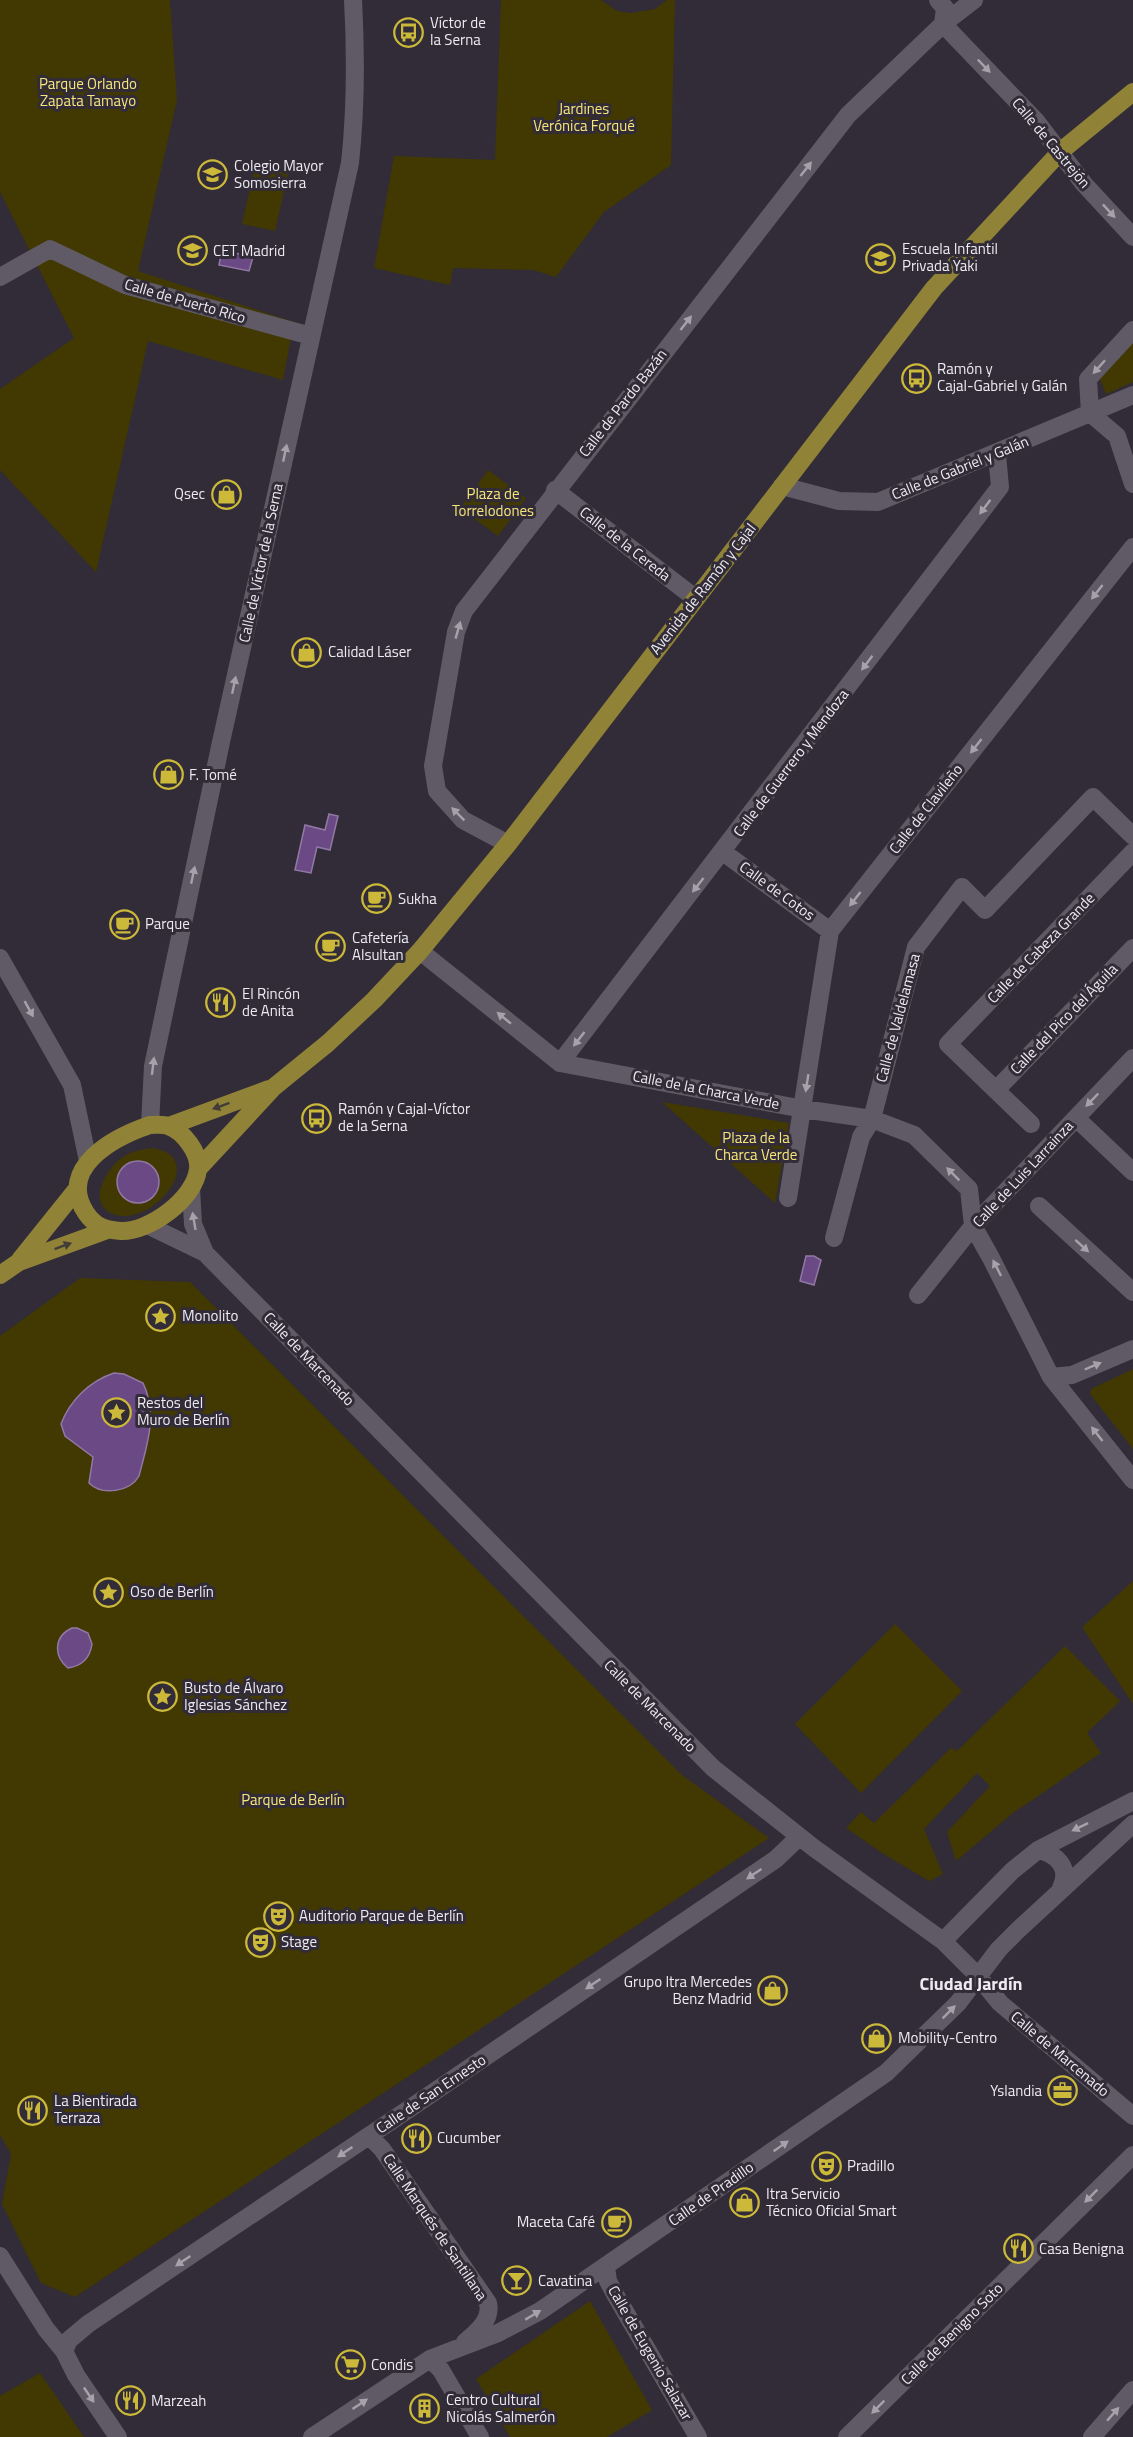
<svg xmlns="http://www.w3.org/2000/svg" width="1133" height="2437" viewBox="0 0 1133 2437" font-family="'Titillium Web',sans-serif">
<rect width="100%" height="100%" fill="#312c37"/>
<path fill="#413901" d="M0,0H170L177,100L138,271L294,322L283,380L148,341L96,572L0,470V389L74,338L0,192Z
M501,0H601L617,11L631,13L655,9L667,0H675L671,165L604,212L556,277L533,270L453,268L450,285L374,268L394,156L495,160Z
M256,162L289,169L275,231L242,224Z
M1133,343V382L1106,394L1100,379Z
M488,470L526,498L498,536L460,508Z
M662,1102L789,1123L775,1204V1203Z
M153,1148C209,1158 154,1225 116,1215C85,1206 105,1169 123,1157C132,1151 142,1149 153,1148Z
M80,1278L190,1282L682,1775L769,1838L75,2297L41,2283L2,2204L11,2154L0,2135V1336Z
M1133,1369V1449L1090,1394L1091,1389Z
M1133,1581V1704L1082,1627Z
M895,1624L962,1691L861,1793L795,1724Z
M1065,1646L1120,1701L1087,1733L1101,1753L1013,1813L956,1861L947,1832L990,1786L977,1773L924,1829L943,1874L929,1881L882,1853L846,1828L861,1812L874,1823L951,1748L957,1751Z
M590,2301L652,2410L607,2437H510L476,2379Z
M40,2373L84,2437H0V2396Z"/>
<path fill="#6a4984" stroke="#9179a5" stroke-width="1.5" d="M222,250L253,257L249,271L219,265Z
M329,814L338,816L330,850L317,847L311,873L295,870L305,825L325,830Z
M117 1182a21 21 0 1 1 42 0a21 21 0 1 1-42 0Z
M806,1256H814L821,1260L814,1285L800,1281Z
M114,1373L124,1374L143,1383C158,1414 147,1445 139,1476C130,1492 102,1496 89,1483L93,1457L65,1436L61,1424C70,1400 90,1381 114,1373Z
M72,1628H77L88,1633L92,1644C90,1658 82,1666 68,1668C53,1656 54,1636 72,1628Z"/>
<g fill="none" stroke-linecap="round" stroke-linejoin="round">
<path stroke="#605a66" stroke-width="18" d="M938,0L945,8L943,24L1036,121L1084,184L1133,237
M0,277L50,249L125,285L311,336
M1090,413L1088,379L1133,330
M1090,413L1117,436L1133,484
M782,486L839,501L878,502L1133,395
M555,490L695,598
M508,844L463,820L437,791L433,766L456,632L464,611L848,115L943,24L974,0
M723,852L830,931
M420,951L560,1063L803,1109L872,1119L914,1135L969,1189L973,1226L991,1258L1051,1377L1133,1480
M0,958L72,1085L88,1161
M560,1063L1000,487L997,454
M996,1090L1133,948
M1076,1118L1133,1172
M1031,1124L948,1044L1133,852
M150,1125L153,1066L221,742L350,163C356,108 356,55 353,0
M191,1188L193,1224L205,1253
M788,1198L830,931L1133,547
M1039,1206L1133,1292
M147,1225L205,1253L713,1768L814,1848L943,1941L978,1976L1000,2003L1133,2116
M834,1238L861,1137L872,1119L916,947L962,887L985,910L1093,797L1133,836
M918,1295L973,1226L1133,1058
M1051,1377L1072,1375L1133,1349
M1038,1850C1057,1854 1071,1868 1061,1888
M943,1941L1012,1871L1038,1850L1133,1801
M369,2136L382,2149L488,2303C492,2320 476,2333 465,2342
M0,2256L46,2329L64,2351L76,2375L118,2437
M606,2267L608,2281L616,2296L698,2437
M64,2351L69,2340L88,2324L409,2109L776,1859L799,1837
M430,2359L441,2370L480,2437
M312,2437L430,2359L498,2333L540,2311L886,2073L958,2003L999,1949L1017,1931L1133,1824
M847,2437L1133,2155
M1092,2437L1133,2390"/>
<path stroke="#908337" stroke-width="18" d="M150,1125C156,1125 163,1124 168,1126C183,1131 200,1153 198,1169C195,1199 149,1232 121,1231C104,1230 95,1226 86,1213C56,1168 114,1137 150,1125Z
M169,1126L269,1089
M199,1168L274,1087L328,1043L374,1000L420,951L508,844L934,288L1061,151L1133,92
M20,1260L77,1189
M0,1275L19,1262L107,1230"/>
</g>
<defs><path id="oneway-solid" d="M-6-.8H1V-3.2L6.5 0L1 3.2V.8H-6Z" transform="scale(1.5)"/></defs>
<g fill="#a6a2ac">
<use href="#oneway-solid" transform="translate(984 66) rotate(46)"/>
<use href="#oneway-solid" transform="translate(806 169) rotate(-52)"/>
<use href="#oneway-solid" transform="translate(1109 211) rotate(47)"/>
<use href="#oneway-solid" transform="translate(686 323) rotate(-52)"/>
<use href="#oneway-solid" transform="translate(1099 367) rotate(132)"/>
<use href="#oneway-solid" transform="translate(285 453) rotate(-78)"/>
<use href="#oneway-solid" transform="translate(985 507) rotate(127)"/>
<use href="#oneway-solid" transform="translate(1097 592) rotate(128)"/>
<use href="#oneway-solid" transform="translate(458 630) rotate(-74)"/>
<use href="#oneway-solid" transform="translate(867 663) rotate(127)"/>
<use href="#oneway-solid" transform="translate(234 685) rotate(-78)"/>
<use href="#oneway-solid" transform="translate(976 746) rotate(128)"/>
<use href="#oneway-solid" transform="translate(458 814) rotate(-135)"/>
<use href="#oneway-solid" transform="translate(193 875) rotate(-78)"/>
<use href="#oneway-solid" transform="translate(698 885) rotate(128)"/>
<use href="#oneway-solid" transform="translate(855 899) rotate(128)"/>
<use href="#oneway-solid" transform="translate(29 1009) rotate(61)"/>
<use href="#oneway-solid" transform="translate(504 1018) rotate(-141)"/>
<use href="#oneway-solid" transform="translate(579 1039) rotate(128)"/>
<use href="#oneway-solid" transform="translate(153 1066) rotate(-83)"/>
<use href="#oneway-solid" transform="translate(807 1083) rotate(99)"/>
<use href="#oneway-solid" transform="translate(1092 1100) rotate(134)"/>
<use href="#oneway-solid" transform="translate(953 1174) rotate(-135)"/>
<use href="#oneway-solid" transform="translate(194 1221) rotate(-100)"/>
<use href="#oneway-solid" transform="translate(1082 1246) rotate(42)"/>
<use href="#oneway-solid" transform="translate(997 1268) rotate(-117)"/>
<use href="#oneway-solid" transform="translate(1093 1366) rotate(-23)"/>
<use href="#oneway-solid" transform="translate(1097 1434) rotate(-128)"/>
<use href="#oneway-solid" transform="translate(1080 1827) rotate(154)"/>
<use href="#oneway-solid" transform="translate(754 1874) rotate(146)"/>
<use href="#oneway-solid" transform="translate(593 1984) rotate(146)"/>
<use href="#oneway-solid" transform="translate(949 2012) rotate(-45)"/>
<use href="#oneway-solid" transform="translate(781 2146) rotate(-35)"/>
<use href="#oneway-solid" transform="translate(345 2152) rotate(146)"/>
<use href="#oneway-solid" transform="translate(1091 2196) rotate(135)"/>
<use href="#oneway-solid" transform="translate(183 2261) rotate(146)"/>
<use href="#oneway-solid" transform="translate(533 2315) rotate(-31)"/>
<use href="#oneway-solid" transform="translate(89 2395) rotate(56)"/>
<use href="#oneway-solid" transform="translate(360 2404) rotate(-34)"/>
<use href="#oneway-solid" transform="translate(878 2407) rotate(135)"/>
<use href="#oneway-solid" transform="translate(1113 2414) rotate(-49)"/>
</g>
<g fill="#443d37">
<use href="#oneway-solid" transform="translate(221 1106) rotate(160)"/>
<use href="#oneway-solid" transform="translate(63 1246) rotate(-20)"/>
</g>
<defs>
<symbol id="bus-ring" viewBox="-11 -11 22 22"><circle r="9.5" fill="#312c37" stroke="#ccb939" stroke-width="1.5"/><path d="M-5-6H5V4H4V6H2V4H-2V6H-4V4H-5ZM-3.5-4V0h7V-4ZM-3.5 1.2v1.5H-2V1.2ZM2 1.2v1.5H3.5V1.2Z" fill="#ccb939"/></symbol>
<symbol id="university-ring" viewBox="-11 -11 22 22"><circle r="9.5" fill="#312c37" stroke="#ccb939" stroke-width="1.5"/><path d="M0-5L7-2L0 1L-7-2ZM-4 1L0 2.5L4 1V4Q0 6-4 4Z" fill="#ccb939"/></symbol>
<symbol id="school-ring" viewBox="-11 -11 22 22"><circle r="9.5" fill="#312c37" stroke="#ccb939" stroke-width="1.5"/><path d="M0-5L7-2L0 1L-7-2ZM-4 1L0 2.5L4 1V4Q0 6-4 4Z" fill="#ccb939"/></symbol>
<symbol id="shop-ring" viewBox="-11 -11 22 22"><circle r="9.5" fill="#312c37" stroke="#ccb939" stroke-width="1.5"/><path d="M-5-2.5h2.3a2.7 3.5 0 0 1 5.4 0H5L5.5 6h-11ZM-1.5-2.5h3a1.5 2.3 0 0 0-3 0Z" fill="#ccb939"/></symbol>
<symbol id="cafe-ring" viewBox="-11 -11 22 22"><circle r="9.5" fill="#312c37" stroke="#ccb939" stroke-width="1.5"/><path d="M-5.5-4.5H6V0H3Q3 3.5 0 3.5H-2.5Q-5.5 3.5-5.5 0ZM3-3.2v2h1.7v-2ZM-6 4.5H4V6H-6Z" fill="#ccb939"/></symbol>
<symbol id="restaurant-ring" viewBox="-11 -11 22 22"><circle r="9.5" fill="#312c37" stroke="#ccb939" stroke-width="1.5"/><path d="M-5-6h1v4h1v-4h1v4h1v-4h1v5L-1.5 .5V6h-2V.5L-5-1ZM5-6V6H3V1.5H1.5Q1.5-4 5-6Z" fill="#ccb939"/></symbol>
<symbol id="sight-ring" viewBox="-11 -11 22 22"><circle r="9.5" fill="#312c37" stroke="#ccb939" stroke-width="1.5"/><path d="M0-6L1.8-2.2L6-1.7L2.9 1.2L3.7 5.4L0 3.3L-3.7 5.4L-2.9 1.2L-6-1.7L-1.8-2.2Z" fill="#ccb939"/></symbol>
<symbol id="theatre-ring" viewBox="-11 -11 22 22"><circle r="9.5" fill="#312c37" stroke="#ccb939" stroke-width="1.5"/><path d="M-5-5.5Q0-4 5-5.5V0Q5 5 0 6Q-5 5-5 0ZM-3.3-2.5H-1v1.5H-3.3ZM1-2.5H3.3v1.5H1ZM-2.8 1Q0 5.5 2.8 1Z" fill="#ccb939"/></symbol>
<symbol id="office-ring" viewBox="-11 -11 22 22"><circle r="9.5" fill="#312c37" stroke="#ccb939" stroke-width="1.5"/><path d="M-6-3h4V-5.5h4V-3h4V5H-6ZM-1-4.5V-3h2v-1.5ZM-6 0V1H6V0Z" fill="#ccb939"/></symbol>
<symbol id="bar-ring" viewBox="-11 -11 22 22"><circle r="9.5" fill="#312c37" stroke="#ccb939" stroke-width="1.5"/><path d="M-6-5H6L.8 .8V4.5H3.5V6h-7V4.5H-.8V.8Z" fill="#ccb939"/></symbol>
<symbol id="supermarket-ring" viewBox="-11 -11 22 22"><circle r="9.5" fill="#312c37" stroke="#ccb939" stroke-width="1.5"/><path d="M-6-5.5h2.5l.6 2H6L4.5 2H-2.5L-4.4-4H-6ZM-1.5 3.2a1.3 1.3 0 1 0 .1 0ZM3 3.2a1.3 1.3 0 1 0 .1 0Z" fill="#ccb939"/></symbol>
<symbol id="building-ring" viewBox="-11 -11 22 22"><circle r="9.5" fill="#312c37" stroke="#ccb939" stroke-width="1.5"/><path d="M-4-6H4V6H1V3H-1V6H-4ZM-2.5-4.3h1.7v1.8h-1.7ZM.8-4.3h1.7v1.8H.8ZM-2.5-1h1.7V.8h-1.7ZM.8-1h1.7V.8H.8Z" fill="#ccb939"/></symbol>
</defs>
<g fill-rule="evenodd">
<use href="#bus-ring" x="392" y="16" width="33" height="33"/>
<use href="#university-ring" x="196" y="158" width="33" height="33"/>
<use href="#university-ring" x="176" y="234" width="33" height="33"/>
<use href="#school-ring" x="864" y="242" width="33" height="33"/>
<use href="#bus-ring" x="900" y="362" width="33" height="33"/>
<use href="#shop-ring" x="210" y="478" width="33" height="33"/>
<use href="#shop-ring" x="290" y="636" width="33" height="33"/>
<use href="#shop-ring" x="152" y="758" width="33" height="33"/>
<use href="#cafe-ring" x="360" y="882" width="33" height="33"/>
<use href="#cafe-ring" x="108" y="908" width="33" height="33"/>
<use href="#cafe-ring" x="314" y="930" width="33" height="33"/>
<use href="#restaurant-ring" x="204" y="986" width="33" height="33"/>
<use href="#bus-ring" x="300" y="1102" width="33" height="33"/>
<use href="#sight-ring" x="144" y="1300" width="33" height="33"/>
<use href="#sight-ring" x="100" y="1396" width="33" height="33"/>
<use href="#sight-ring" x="92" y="1576" width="33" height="33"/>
<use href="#sight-ring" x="146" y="1680" width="33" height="33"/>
<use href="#theatre-ring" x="262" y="1900" width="33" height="33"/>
<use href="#theatre-ring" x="244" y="1926" width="33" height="33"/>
<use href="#shop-ring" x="756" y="1974" width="33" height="33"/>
<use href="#shop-ring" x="860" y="2022" width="33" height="33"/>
<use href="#office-ring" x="1046" y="2074" width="33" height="33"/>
<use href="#restaurant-ring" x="16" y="2094" width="33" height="33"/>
<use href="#restaurant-ring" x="400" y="2122" width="33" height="33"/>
<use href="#theatre-ring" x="810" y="2150" width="33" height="33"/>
<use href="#shop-ring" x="728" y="2186" width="33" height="33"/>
<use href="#cafe-ring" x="600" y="2206" width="33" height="33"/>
<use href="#restaurant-ring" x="1002" y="2232" width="33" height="33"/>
<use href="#bar-ring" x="500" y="2264" width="33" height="33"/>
<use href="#supermarket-ring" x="334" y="2348" width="33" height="33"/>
<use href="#restaurant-ring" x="114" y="2384" width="33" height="33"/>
<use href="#building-ring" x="408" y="2392" width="33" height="33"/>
</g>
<g text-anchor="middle" stroke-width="6" stroke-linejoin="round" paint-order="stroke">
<g font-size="15" fill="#edeaf1" stroke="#312c37" text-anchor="start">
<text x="430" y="28">Víctor de<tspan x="430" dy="17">la Serna</tspan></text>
<text x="234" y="171">Colegio Mayor<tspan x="234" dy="17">Somosierra</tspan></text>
<text x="902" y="254">Escuela Infantil<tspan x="902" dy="17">Privada Yaki</tspan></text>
<text x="213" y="256">CET Madrid</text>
<text x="937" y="374">Ramón y<tspan x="937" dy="17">Cajal-Gabriel y Galán</tspan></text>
<text x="205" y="499" text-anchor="end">Qsec</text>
<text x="328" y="657">Calidad Láser</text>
<text x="189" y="780">F. Tomé</text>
<text x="398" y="904">Sukha</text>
<text x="145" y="929">Parque</text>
<text x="352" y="943">Cafetería<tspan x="352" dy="17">Alsultan</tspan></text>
<text x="242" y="999">El Rincón<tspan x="242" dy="17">de Anita</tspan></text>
<text x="338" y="1114">Ramón y Cajal-Víctor<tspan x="338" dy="17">de la Serna</tspan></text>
<text x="182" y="1321">Monolito</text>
<text x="137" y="1408">Restos del<tspan x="137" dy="17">Muro de Berlín</tspan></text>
<text x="130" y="1597">Oso de Berlín</text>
<text x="184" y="1693">Busto de Álvaro<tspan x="184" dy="17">Iglesias Sánchez</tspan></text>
<text x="299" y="1921">Auditorio Parque de Berlín</text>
<text x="281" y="1947">Stage</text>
<text x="752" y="1987" text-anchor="end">Grupo Itra Mercedes<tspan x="752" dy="17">Benz Madrid</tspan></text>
<text x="898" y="2043">Mobility-Centro</text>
<text x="1042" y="2096" text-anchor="end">Yslandia</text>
<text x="54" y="2106">La Bientirada<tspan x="54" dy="17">Terraza</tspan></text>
<text x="437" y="2143">Cucumber</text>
<text x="847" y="2171">Pradillo</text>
<text x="766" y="2199">Itra Servicio<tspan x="766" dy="17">Técnico Oficial Smart</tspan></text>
<text x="595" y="2227" text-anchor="end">Maceta Café</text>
<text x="1039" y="2254">Casa Benigna</text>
<text x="538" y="2286">Cavatina</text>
<text x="371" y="2370">Condis</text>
<text x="446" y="2405">Centro Cultural<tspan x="446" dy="17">Nicolás Salmerón</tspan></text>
<text x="151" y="2406">Marzeah</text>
</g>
<g font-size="15" fill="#f6e57a" stroke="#312c37">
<text x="88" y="89">Parque Orlando<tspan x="88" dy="17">Zapata Tamayo</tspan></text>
<text x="584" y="114">Jardines<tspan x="584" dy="17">Verónica Forqué</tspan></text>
<text x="493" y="499">Plaza de<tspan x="493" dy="17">Torrelodones</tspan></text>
<text x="756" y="1143">Plaza de la<tspan x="756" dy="17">Charca Verde</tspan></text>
<text x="293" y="1805">Parque de Berlín</text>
</g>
<g font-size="15" fill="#edeaf1" stroke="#312c37">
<text transform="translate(1051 143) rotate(50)" y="5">Calle de Castrejón</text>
<text transform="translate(185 301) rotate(16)" y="5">Calle de Puerto Rico</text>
<text transform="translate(623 403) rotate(-52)" y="5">Calle de Pardo Bazán</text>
<text transform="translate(960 468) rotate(-22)" y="5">Calle de Gabriel y Galán</text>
<text transform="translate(625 544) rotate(38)" y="5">Calle de la Cereda</text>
<text transform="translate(261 563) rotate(-78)" y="5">Calle de Víctor de la Serna</text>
<text transform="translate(703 589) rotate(-52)" y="5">Avenida de Ramón y Cajal</text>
<text transform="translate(791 763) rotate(-53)" y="5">Calle de Guerrero y Mendoza</text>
<text transform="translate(926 809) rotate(-52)" y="5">Calle de Clavileño</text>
<text transform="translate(777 891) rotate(36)" y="5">Calle de Cotos</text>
<text transform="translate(1041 948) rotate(-46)" y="5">Calle de Cabeza Grande</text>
<text transform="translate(898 1018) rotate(-75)" y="5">Calle de Valdelamasa</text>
<text transform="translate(1064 1019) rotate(-46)" y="5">Calle del Pico del Águila</text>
<text transform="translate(706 1090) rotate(11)" y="5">Calle de la Charca Verde</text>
<text transform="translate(1023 1174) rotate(-47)" y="5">Calle de Luis Larrainza</text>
<text transform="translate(309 1359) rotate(46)" y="5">Calle de Marcenado</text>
<text transform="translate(650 1706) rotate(45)" y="5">Calle de Marcenado</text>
<text transform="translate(1060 2054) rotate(40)" y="5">Calle de Marcenado</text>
<text transform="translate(431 2094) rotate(-34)" y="5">Calle de San Ernesto</text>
<text transform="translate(711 2194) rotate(-35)" y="5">Calle de Pradillo</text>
<text transform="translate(435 2227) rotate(56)" y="5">Calle Marqués de Santillana</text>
<text transform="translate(952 2334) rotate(-45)" y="5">Calle de Benigno Soto</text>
<text transform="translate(650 2353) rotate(60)" y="5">Calle de Eugenio Salazar</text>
</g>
<g font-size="18" font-weight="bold" fill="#edeaf1" stroke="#312c37">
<text x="971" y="1990">Ciudad Jardín</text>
</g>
</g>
</svg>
